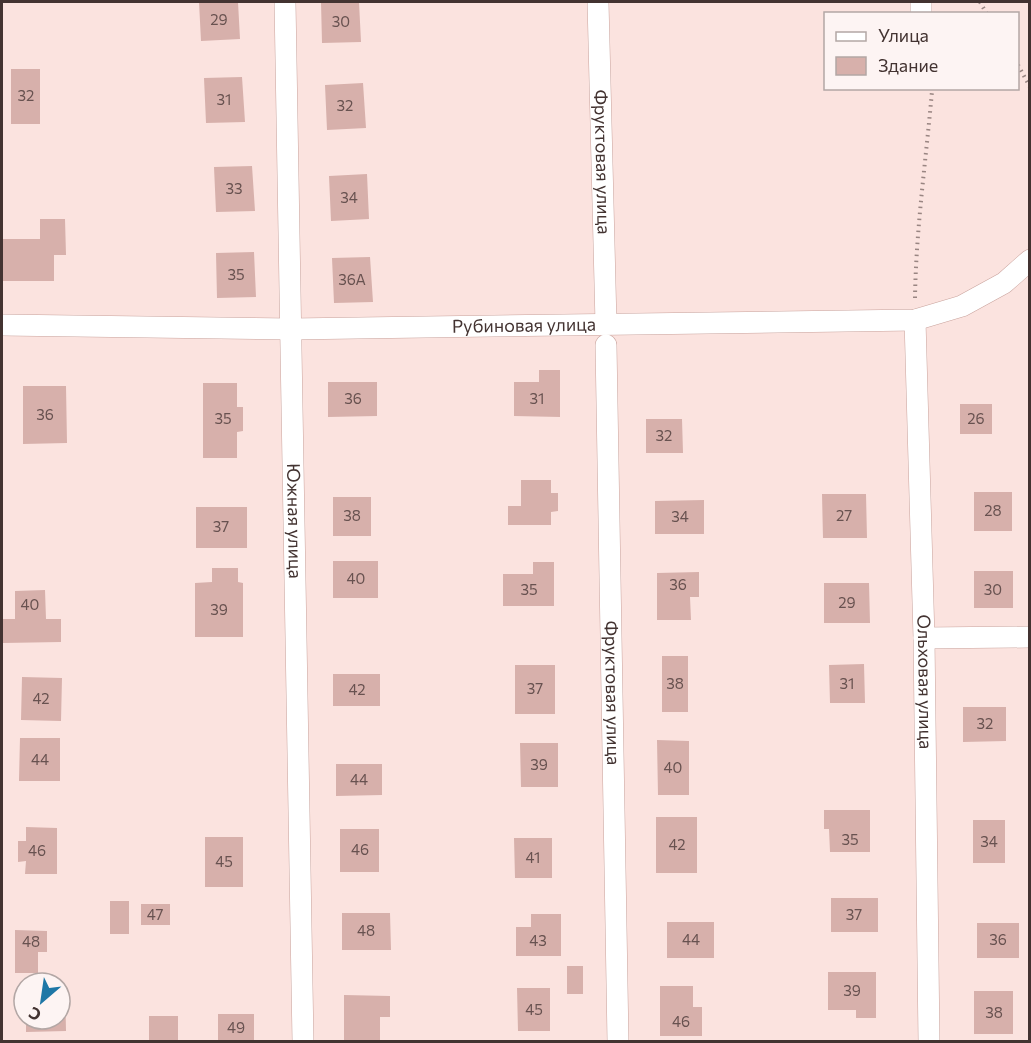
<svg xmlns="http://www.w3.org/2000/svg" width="1031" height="1043" viewBox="0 0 1031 1043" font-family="Commissioner,sans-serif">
<rect width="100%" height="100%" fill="#fbe3df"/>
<path fill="#d7b0ab" d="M199,2H238L240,39L201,41Z
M321,2H359L361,42L322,43Z
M11,69H40V124H11Z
M242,77L245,122L206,123L204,78Z
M363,83L366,128L327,130L325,85Z
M252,166L255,211L216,212L214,167Z
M367,174L369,219L331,221L329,176Z
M40,219H65L66,255H54V281H3L2,239H40Z
M254,252L256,297L217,298L216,253Z
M370,257L373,302L334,303L332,258Z
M539,370H560V417L514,416V382H539Z
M328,382H377V416L328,417Z
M203,383H237V407H243V431L237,432V458H203Z
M23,386H66L67,443L23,444Z
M960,404H992V434H960Z
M646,419H682L683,453H646Z
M521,480H551V493H558V511L551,512V525H508V506H521Z
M974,492H1012V531H974Z
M822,494H866L867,538H823Z
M333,497H371V536H333Z
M704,500V534H655V501Z
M196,507H247V548H196Z
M333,561H378V598H333Z
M533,562H554V606H503V574H533Z
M212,568H238V582L243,583V637H195V583L212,582Z
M974,571H1013V608H974Z
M699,572V597H690L691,620H657V573Z
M824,583H869L870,623H824Z
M45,590L46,619H61V642L3,643V619H15V591Z
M662,656H688V712H662Z
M864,664L865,703H830L829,665Z
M515,665H555V714H515Z
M333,674H380V706H333Z
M22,677L62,678L61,721L21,720Z
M963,707H1006V741L963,742Z
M20,738H60V781H19Z
M657,740L689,741V795H658Z
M520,743H558V787H521Z
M336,764H382V795L336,796Z
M824,810H870V852H830L829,829H824Z
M656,817H697V873H656Z
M973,820H1005V863H973Z
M26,827L57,828V874H25L26,861L18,862V841H26Z
M340,829H379V872H340Z
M205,837H243V887H205Z
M514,838H552V878H515Z
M831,898H878V932H831Z
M110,901H129V934H110Z
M141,904H170V925H141Z
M342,913H390L391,950H342Z
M531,914H561V956H516V927H531Z
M667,922H714V958H667Z
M977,923H1019V958H977Z
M15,930L47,931V952H38V973H15Z
M567,966H583V994H567Z
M828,972H876V1018H856V1010H828Z
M60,985H65L66,1031L26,1032V1019H60Z
M660,986H693V1007H702V1036H660Z
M517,988H550V1031H518Z
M974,991H1013V1034H974Z
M344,995L390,996V1017H380V1042H344Z
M218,1014H254V1042H218Z
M149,1016H178V1042H149Z"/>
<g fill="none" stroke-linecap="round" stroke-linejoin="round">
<defs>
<g id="minor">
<path id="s1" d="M285,2L303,1042"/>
<path id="s2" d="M598,2L606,324"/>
<path d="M921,14V2"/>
<path id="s3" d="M915,320L924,638L929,1042"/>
<path id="s4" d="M2,325L291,329L915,320L962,306L1004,283L1030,260"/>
<path id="s5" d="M606,345L618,1042"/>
<path d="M924,638L1030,637"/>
</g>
</defs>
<use href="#minor" stroke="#c9a39d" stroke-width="22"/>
<path stroke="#998582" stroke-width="4" stroke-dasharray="1.5 4.5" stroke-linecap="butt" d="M980,2L987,14
M1018,65L1030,87
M915,298C916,229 926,160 932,91L931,88"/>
<use href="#minor" stroke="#fff" stroke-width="21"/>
</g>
<g text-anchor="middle" stroke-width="5" stroke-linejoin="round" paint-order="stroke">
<g font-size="15" fill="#685250">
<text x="219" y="25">29</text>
<text x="341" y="27">30</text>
<text x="26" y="101">32</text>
<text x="224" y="105">31</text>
<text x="345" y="111">32</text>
<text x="234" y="194">33</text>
<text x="349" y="203">34</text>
<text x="236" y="280">35</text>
<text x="352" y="285">36А</text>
<text x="353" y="404">36</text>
<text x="537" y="404">31</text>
<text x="45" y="420">36</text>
<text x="223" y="424">35</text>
<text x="976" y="424">26</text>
<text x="664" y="441">32</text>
<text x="993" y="516">28</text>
<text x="352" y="521">38</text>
<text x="844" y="521">27</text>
<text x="680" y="522">34</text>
<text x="221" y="532">37</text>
<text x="356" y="584">40</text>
<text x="678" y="590">36</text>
<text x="529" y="595">35</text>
<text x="993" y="595">30</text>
<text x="847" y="608">29</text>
<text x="30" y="610">40</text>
<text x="219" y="615">39</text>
<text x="675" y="689">38</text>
<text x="847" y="689">31</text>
<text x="535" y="694">37</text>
<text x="357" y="695">42</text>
<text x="41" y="704">42</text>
<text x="985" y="729">32</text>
<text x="40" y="765">44</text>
<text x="539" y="770">39</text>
<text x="673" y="773">40</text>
<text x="359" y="785">44</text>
<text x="850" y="845">35</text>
<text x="989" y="847">34</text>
<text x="677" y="850">42</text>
<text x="360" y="855">46</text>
<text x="37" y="856">46</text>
<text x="533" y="863">41</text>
<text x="224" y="867">45</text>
<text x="155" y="920">47</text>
<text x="854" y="920">37</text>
<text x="366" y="936">48</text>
<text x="691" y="945">44</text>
<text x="998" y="945">36</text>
<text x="538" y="946">43</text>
<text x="31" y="947">48</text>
<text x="852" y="996">39</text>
<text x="534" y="1015">45</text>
<text x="994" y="1018">38</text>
<text x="681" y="1027">46</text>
<text x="236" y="1033">49</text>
</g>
<g font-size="18" fill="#433331" stroke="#fdf4f3">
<text dy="6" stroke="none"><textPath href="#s2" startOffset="160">Фруктовая улица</textPath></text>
<text dy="6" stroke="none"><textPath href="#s4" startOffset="522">Рубиновая улица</textPath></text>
<text dy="6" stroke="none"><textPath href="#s1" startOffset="519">Южная улица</textPath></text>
<text dy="6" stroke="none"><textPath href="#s3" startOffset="362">Ольховая улица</textPath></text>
<text dy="6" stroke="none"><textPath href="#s5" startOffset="348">Фруктовая улица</textPath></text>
</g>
</g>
<rect width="1031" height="1043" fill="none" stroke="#433331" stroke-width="6"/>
<rect x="824" y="12" width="195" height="78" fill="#fdf4f3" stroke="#b3a7a5" stroke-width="1.5"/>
<rect x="836" y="32" width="30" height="9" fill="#ffffff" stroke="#b3a7a5" stroke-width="1.5"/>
<text x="878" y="42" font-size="18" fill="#433331">Улица</text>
<rect x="836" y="57" width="30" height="18" fill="#d7b0ab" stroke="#b3a7a5" stroke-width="1.5"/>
<text x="878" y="72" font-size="18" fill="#433331">Здание</text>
<g transform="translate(42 1001) rotate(209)"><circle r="28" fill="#fdf4f3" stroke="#b3a7a5" stroke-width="1.5"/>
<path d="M0-4.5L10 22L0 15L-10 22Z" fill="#1e77a6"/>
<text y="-9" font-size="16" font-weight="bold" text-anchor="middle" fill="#433331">С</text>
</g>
</svg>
